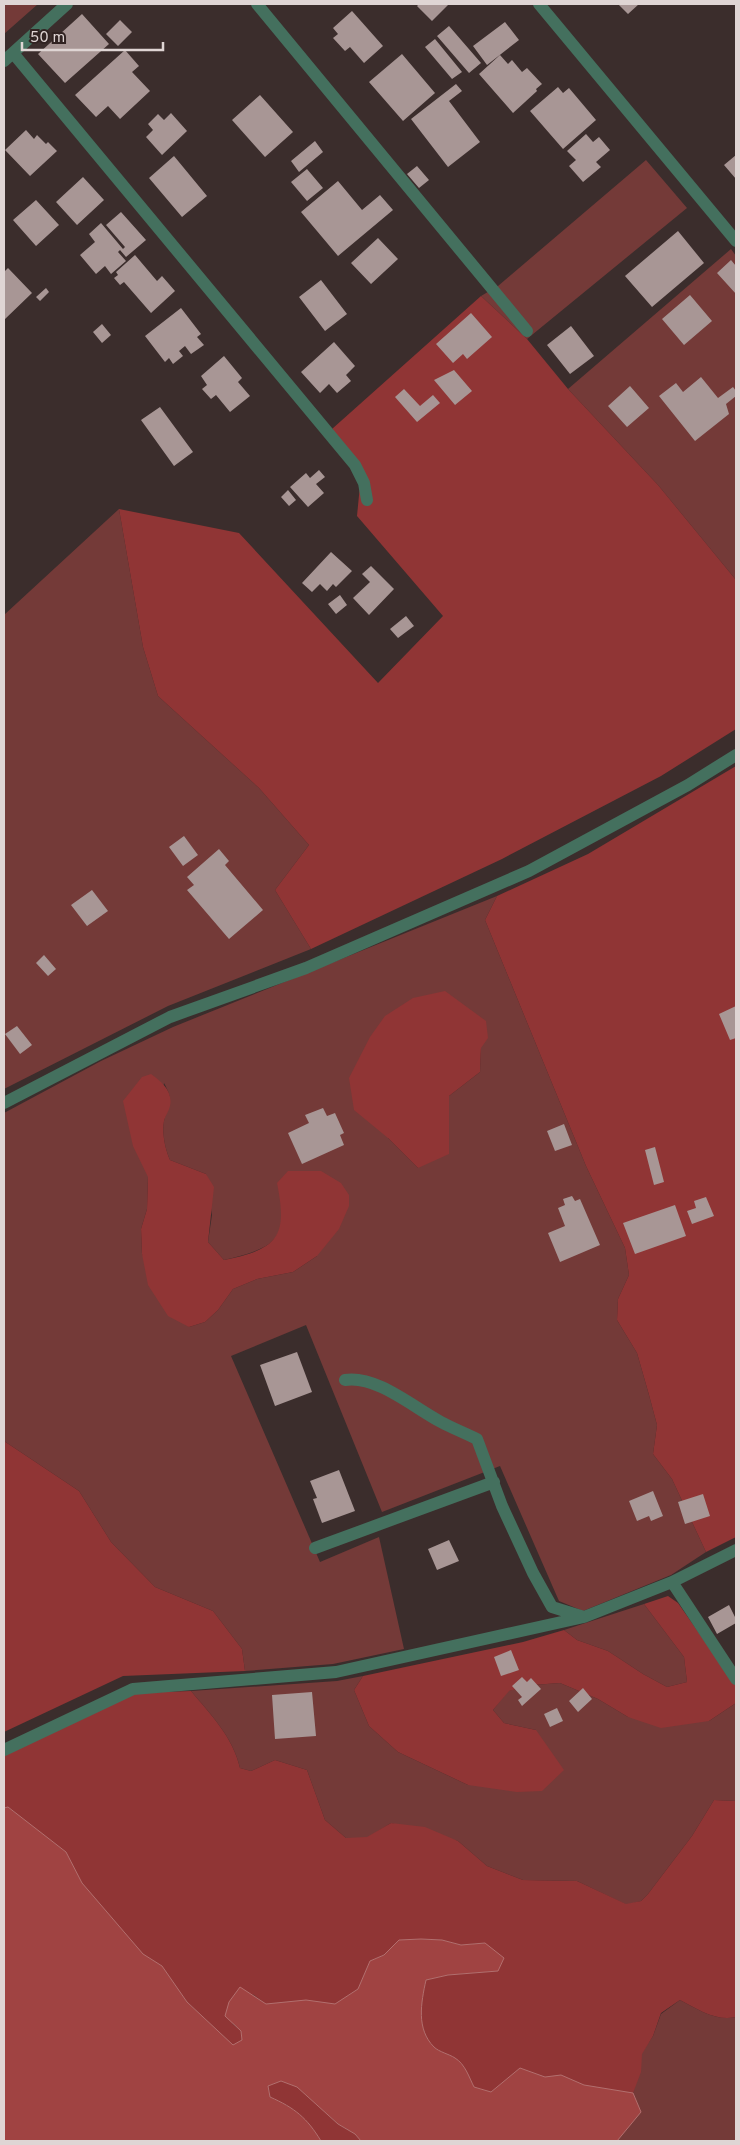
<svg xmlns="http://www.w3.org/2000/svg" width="740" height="2145" viewBox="0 0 740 2145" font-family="Overpass,sans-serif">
<rect width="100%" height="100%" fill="#3b2d2c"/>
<path fill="#743a38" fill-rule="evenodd" d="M4,4H38L4,34Z
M646,160L687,208L527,339L481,296L498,286Z
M731,249L736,256V580L658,485L568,389Z
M119,509L143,647L158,696L259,788L309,845L275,890L311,949L168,1006L4,1089V615Z
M497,896L485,920L586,1166L625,1248L629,1275L618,1299L617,1320L637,1353L649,1395L657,1425L653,1454L672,1479L706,1552L671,1575L583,1611L559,1601L500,1466L382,1512L306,1325L231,1356L320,1562L379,1537L404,1649L333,1664L245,1671L242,1649L213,1611L155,1587L111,1542L79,1491L4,1441V1113L101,1061L173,1027ZM481,1048L480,1072L449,1096L418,1168L388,1138ZM164,1083C175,1103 168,1103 164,1121C162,1134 165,1148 170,1160L206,1174L212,1215L208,1242L224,1260C278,1247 289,1239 278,1183L317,1256L293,1272L257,1279L233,1289L218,1310L205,1322L189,1327L142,1254L141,1229L147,1209L148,1177Z
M644,1604L684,1657L687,1682L667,1687L643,1674L608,1651L577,1640L564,1630Z
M363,1676L354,1690L369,1726L398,1752L468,1785L536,1730L504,1723L493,1710L508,1691L533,1685L560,1683L598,1699L628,1717L709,1721L736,1703V1801L714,1800L692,1836L648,1894L641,1901L627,1905L577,1881L523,1880L487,1866L458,1841L391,1823L367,1838H346L325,1820L307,1770L275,1760L251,1771L240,1768C233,1737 211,1715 191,1691L337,1681Z
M4,1808L641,2072V2054L653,2036L661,2014L680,2000C697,2009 717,2022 736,2017V2141H361L355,2134L281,2081L321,2141Z"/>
<path fill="#903535" d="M481,296L527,339L568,389L658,485L736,580V729L661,776L502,859L311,949L275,890L309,845L259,788L158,696L143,647L119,509L239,533L378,683L443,616L357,516L360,485L332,429Z
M736,766V1537L706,1552L672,1479L653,1454L657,1425L649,1395L637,1353L617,1320L618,1299L629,1275L625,1248L586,1166L485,920L497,896L588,854Z
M445,991L486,1021L488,1038L481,1048L480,1072L449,1096V1154L418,1168L388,1138L354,1110L349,1078L370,1037L385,1016L413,998Z
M151,1074C162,1082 173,1091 170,1106C169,1111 165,1116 164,1121C162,1134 165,1148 170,1160L206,1174L214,1187L208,1242L224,1260C278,1249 288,1237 277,1183L288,1171H321L341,1183L349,1195V1206L339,1229L317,1256L293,1272L257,1279L233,1289L218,1310L205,1322L189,1327L168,1316L148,1285L142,1254L141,1229L147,1209L148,1177L133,1146L123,1101L142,1077Z
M4,1441L79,1491L111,1542L155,1587L213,1611L242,1649L245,1671L123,1676L4,1732Z
M668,1596L678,1603L736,1686V1703L709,1721L661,1728L628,1717L598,1699L560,1683L533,1685L509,1691L493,1710L504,1723L536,1730L564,1770L542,1791L517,1792L468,1785L398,1752L369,1726L354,1690L363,1676L523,1642L564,1630L577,1640L608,1651L643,1674L667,1687L687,1682L684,1657L644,1604Z
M191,1691C211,1715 233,1737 240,1768L251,1771L275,1760L307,1770L325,1820L346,1838L367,1837L391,1823L425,1827L458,1841L487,1866L523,1880L577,1881L626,1904L641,1901L648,1894L692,1836L714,1800L736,1801V2017C717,2022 697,2009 680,2000L661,2013L653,2036L642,2054L641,2072L633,2093L584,2085L561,2076L545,2077L520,2068L491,2092L474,2087C469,2077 465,2064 455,2058C449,2054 439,2052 434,2047C416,2028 421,2003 426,1980L448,1975L498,1971L484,1943L461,1945L442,1940L421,1939L399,1940L384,1955L370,1961L358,1989L335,2004L306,2000L266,2004L253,1994L232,2024L241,2031L242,2040L233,2045L187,2002L162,1966L143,1955L82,1883L66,1852L8,1807L4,1808V1755L135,1693Z
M281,2081L297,2087L338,2124L355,2134L361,2141H321C305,2117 297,2109 270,2097L268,2086Z"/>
<path fill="#a04342" stroke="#b36f6e" d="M8,1807L66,1852L82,1883L143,1954L162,1966L187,2002L233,2045L242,2040L241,2031L225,2016L229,2002L240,1987L266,2004L306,2000L335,2004L358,1989L370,1961L384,1955L399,1940L421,1939L442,1940L461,1945L485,1943L504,1958L498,1971L448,1975L426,1980C421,2003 416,2029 434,2047C439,2052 449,2054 455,2058C465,2064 469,2077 474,2087L491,2092L520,2068L545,2077L561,2075L584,2085L633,2093L641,2112L617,2141H361L355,2134L338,2124L297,2087L281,2081L268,2086L270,2097C295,2108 307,2118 321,2141H4V1808Z"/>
<path fill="#a89695" d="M419,4H449L432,21L417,6Z
M618,4H639L628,14Z
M352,11L383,46L364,63L350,47L345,51L333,38L338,34L333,28Z
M82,14L109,44L65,83L38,54Z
M120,20L132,32L118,46L106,34Z
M505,22L519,40L487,65L473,46Z
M449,26L481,63L469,73L437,36Z
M435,39L462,72L452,79L425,47Z
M125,50L139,66L132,72L150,91L120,119L108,106L96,117L75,95Z
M402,54L435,93L403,121L369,82Z
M500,55L508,64L512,60L522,72L527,68L542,84L536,89L537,91L513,113L479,74Z
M456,84L462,91L449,101L480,142L448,167L411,119Z
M558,87L563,93L569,88L596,120L563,149L530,111Z
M260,95L293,132L265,157L232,120Z
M171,113L187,131L162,155L146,137L153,130L148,124L158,114L164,120Z
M26,130L34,139L37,135L46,144L48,142L57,151L30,176L5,150Z
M586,134L593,142L599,137L610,150L596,162L601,167L583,182L569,166L576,160L567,151Z
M315,141L323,152L299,172L291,161Z
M736,155V179L724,165Z
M174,156L207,196L182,217L149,178Z
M417,166L429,180L419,188L407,174Z
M307,169L323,188L307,201L291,182Z
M83,177L104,200L77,225L56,202Z
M338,181L362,210L380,195L393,210L338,256L301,212Z
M36,200L59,225L36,246L13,220Z
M121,212L146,240L126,257L120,250L118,252L126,261L111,274L105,266L96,274L80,255L95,242L89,234L101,223L123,249L125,247L106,225Z
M678,231L704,263L652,307L625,276Z
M378,238L398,259L371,284L351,263Z
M135,255L157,281L162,276L175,291L151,313L124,282L120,285L114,278L118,275L116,272Z
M731,260L736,266V294L717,273Z
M8,268L32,293L4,320V272Z
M321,280L347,314L325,331L299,297Z
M46,288L49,292L40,301L36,297Z
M690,295L712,321L684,345L662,319Z
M181,308L201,334L197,337L204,345L191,354L185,346L179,351L183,356L173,364L169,358L165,362L145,336Z
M471,313L492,337L467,359L463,354L453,363L436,344Z
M102,324L111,335L102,343L93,332Z
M571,326L594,356L570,374L547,345Z
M334,342L355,366L346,375L351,381L337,393L329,384L320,393L301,372Z
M224,356L242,378L238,382L250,396L230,412L216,395L211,399L202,389L207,385L201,376Z
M454,370L472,391L455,405L434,380Z
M701,377L718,398L733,387L736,391V396L726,404L729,414L695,441L659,396L676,383L683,392Z
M630,386L649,408L627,427L608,406Z
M404,389L420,406L433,395L440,403L417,422L395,397Z
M160,407L193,452L174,466L141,420Z
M319,470L325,477L316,484L324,493L308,507L290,487L306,473L310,478Z
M288,490L296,500L289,506L281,497Z
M331,552L352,571L336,587L333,584L327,591L320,584L312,592L302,583Z
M371,566L394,589L369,615L353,598L370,582L362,574Z
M340,595L347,605L336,614L328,604Z
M406,616L414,626L398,638L390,629Z
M184,836L198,855L183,866L169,847Z
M219,849L229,861L225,865L263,910L229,939L187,890L194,885L187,877Z
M92,890L108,911L87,926L71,905Z
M44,955L56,969L48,976L36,963Z
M736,1006V1038L730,1040L719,1014Z
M17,1026L32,1045L20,1054L5,1034Z
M323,1108L327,1116L335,1113L344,1133L340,1135L344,1145L302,1164L288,1133L309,1123L305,1115Z
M564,1124L572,1145L555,1151L547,1131Z
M655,1147L664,1182L654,1185L645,1150Z
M572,1196L575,1201L580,1199L600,1245L560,1262L548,1233L565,1226L558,1208L565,1205L563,1199Z
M706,1197L714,1216L692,1224L687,1211L696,1208L694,1201Z
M675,1205L686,1236L635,1254L623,1223Z
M297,1352L312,1392L275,1406L260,1365Z
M339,1470L355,1511L322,1523L313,1499L317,1498L310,1481Z
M653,1491L663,1516L651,1521L649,1516L637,1521L629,1501Z
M703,1494L710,1516L685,1524L678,1502Z
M449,1540L459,1561L437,1570L428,1549Z
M729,1605L736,1619V1623L717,1634L708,1617Z
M511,1650L519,1670L501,1676L494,1657Z
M522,1677L527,1682L531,1678L541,1689L522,1706L518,1700L522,1697L512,1686Z
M583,1688L592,1699L578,1712L569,1701Z
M312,1692L316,1736L275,1739L272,1695Z
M557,1708L563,1721L550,1727L544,1714Z"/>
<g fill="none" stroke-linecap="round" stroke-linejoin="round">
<path stroke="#44705e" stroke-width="12" d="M257,4L527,331
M539,4L736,241
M13,53L355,465L364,483L367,500
M4,61L67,4
M4,1103L170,1017L306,968L529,871L688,785L736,755
M345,1380C377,1375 414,1408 441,1422C452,1428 465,1433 477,1439L502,1506L533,1573L552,1607L584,1617L672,1582L736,1550
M315,1548L494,1482
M672,1582L736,1679
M4,1750L133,1689L336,1672L584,1617"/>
</g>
<rect width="740" height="2145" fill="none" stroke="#dfd5d4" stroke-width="10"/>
<path d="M22 42v8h141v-8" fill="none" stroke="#dfd5d4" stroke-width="2.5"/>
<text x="30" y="42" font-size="15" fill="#dfd5d4" stroke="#312322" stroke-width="4" paint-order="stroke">50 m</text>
</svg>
